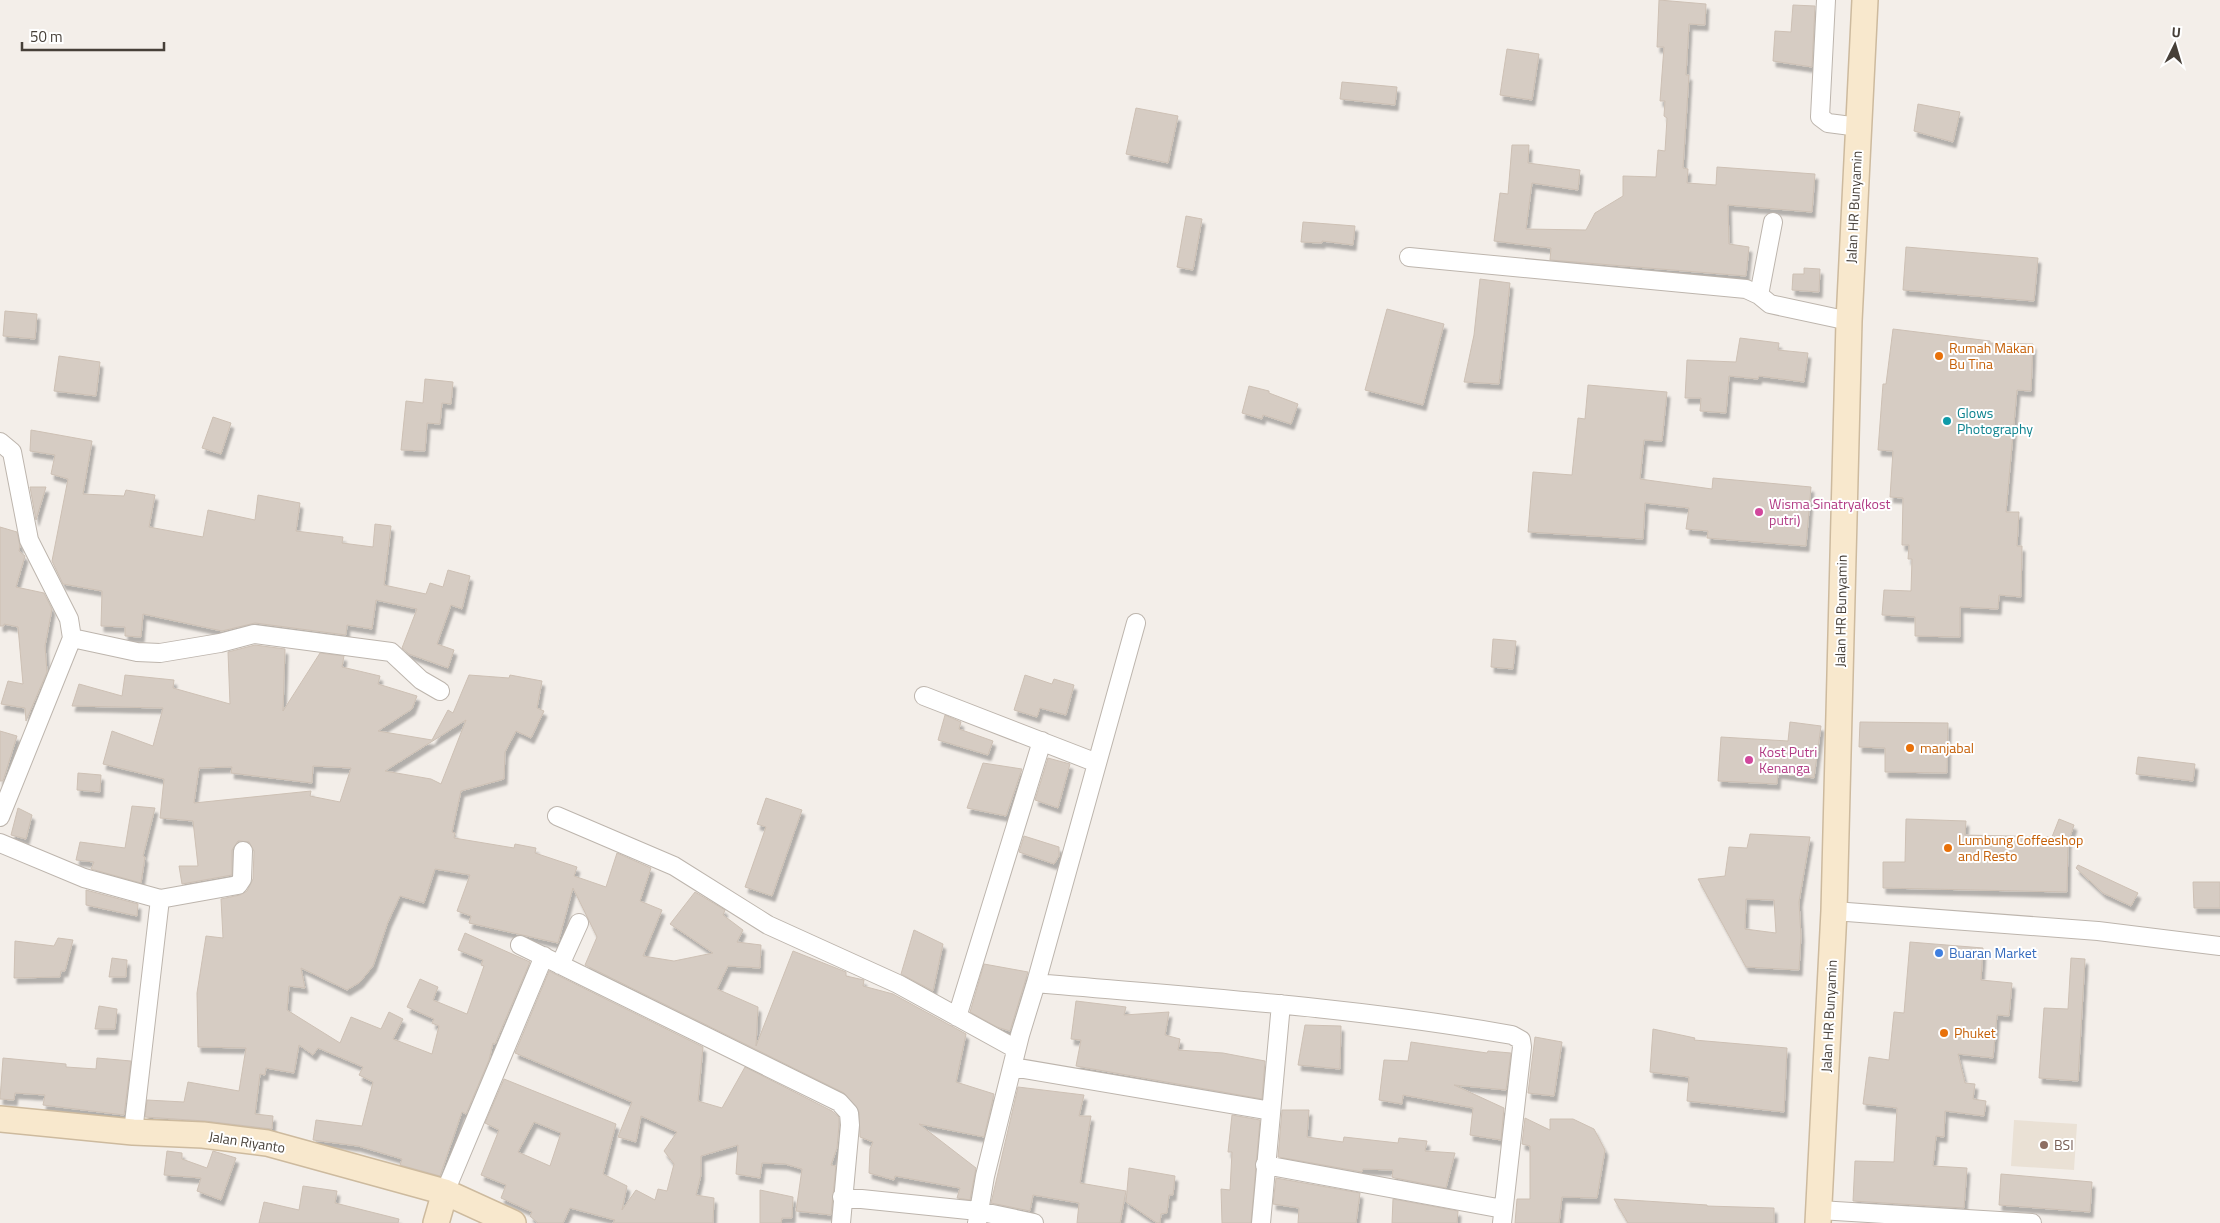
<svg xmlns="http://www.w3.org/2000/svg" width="2220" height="1223" viewBox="0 0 2220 1223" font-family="'Titillium Web',sans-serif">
<defs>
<filter id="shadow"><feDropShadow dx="3" dy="5.5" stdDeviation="1" flood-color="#0004"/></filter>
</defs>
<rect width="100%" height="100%" fill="#f3eee9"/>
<path fill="#eae1d5" d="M2014,1120L2077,1124L2074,1170L2011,1166Z"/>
<path fill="#d6ccc3" stroke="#cdc0b4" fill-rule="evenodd" filter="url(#shadow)" d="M1659,0L1706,4L1705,25L1689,24L1686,75H1689L1683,168L1688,169L1687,183L1716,185L1717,167L1815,174L1812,212L1728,205L1729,244L1749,247L1746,276L1550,260L1551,248L1494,241L1500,193L1508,194L1512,145H1529L1528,163L1580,170L1578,190L1532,183L1526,229L1586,230L1595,213L1623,196V176L1656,177L1658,150L1665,151L1667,118L1664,116L1665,101H1660L1664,47H1657Z
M1793,5L1815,6L1812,67L1773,61L1775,31L1791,32Z
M1507,49L1539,54L1532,100L1500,95Z
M1342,82L1397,87L1395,105L1340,99Z
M1918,104L1960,112L1953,142L1914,131Z
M1136,108L1178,116L1168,163L1126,154Z
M1186,216L1202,219L1193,270L1177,267Z
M1303,222L1355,226L1353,245L1322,241V243L1301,242Z
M1906,247L2038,258L2034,301L1903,290Z
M1804,268L1820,269L1819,292L1792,290L1793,274H1804Z
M1480,279L1510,283L1499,384L1464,382L1474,335Z
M1387,309L1444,324L1423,405L1365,390Z
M5,311L37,314L35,339L3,336Z
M1893,329L1990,341V343L2033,344L2031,391L2017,390L2006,512H2019L2017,546H2022L2021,597L1999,595L1998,609L1960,607V637L1915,636V617L1882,615L1884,590L1911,591L1912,559H1908L1909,545H1902L1903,498L1890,497L1893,451L1878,450L1883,384H1886Z
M1740,338L1779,343L1778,350L1808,353L1804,382L1759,376L1758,379L1729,376L1726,413L1700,411L1701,398H1685L1687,360L1736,362Z
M59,356L100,362L96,396L54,391Z
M425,379L453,382L451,404L442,403L440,424L427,423L425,451L401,450L406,401L423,403Z
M1588,385L1667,392L1662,441L1644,440L1640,479L1712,489L1713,478L1811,487L1806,546L1707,538L1708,531L1686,529L1689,508L1645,503L1643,539L1528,532L1533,472L1572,475L1578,418L1585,419Z
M1249,386L1269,391V393L1298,404L1291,424L1263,415L1262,419L1242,413Z
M213,417L231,423L221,454L202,448Z
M31,430L92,441L83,494L124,496L126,490L155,495L149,527L203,537L208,510L255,520L258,495L300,503L296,531L343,537L342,543L373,547L375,524L391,526L384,585L426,594L430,583L443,587L448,570L470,576L462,609L451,605L437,644L454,650L448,668L409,654L402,648L417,609L376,600L372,629L347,625L346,635L255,623L222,631L143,614L141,637L125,636V627L101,626L102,591L63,584L52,561L68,479L51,474L55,455L30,451Z
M30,487H46L36,520Z
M0,527L17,532L20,546L19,551L25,556L16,587L44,593L52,609L45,646L47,672L26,721L25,708L1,704L8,681L23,684L18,627L4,624V626H0Z
M1493,639L1516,641L1513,669L1491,667Z
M255,645L285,649L283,711L320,653L344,656L342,667L380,676L378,684L417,696L412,709L378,731L432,740L448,710L453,713L469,675L509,678L510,675L542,681L537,708L544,711L531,738L516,731L505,752L504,779L461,791L452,832L455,833L454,838L514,848L515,844L536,848L535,853L577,867L574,876L606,887L617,853L651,868L640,901L662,910L643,956L674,961L713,953L670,924L695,892L725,910L723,915L743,930L737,942L761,945L760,968L728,966L717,989L758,1007L756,1046L793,951L846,972V976L864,980L863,986L893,994L966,1034L956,1082L994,1094L984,1137L919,1124L976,1168L970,1200L957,1198L960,1188L895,1176L894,1180L869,1173L870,1149L873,1142L860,1137L859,1112L844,1093L585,965L597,937L573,888L558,943L469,923L471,916L457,911L470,875L435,869L424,903L400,896L388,922L373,966L360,982L347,990L301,968L305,988L289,986L287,1010L340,1043L351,1017L381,1029L389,1012L403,1019L393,1039L432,1054L439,1026L432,1023L434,1019L407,1007L420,979L438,987L433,1000L467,1014L484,966L481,965L483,960L458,950L465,933L530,962L495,1044L493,1043L489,1060L466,1114L462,1112L440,1176L400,1165L402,1159L358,1146L313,1140L316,1120L362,1126L373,1082L359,1075L363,1067L318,1048L313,1055L299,1045L294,1073L266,1068L265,1075L260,1074L255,1114L273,1116L272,1129L205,1121L145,1117L147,1100L184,1102L188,1082L239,1091L246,1048L198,1047L197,993L206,936L223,938L221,899L240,895L247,891L253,879L254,851L249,842L238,841L232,850V875L182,884L179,866H198L193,821L160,818L164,779L103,764L112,731L153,746L163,708L72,706L79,684L122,696L125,675L174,680L173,688L230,704L228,652ZM466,720L441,784L431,779L385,771ZM313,766L351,768L340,802L310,796L311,791L194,803L199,768L232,767L231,773L312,783Z
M1025,675L1052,684L1054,679L1074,685L1066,715L1040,708L1037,717L1014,710Z
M945,715L961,722L959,729L993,741L988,755L938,740Z
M1790,722L1821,726L1814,778L1778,773L1777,784L1718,781L1721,737L1788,741Z
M1860,722L1948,723L1947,773L1885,772V748L1859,747Z
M0,731L17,736L3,781H0Z
M2138,757L2195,764L2193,781L2136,774Z
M1048,758L1070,764L1058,808L1035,800Z
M983,763L1022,769L1006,816L967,808Z
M78,773L101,775L100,792L77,790Z
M766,798L802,810L772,896L745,887L766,827L757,824Z
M132,806L155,808L143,856L145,857L141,883L91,869L94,862L76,860L80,842L125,848Z
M18,808L32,815L26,839L11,835Z
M1906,819L1966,821L1965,835L2052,837L2059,819L2074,825L2068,843L2067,892L1883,888V862H1905Z
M1750,834L1810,837L1799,902L1801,936L1799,970L1746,967L1698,879L1725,876L1729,847L1747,848ZM1746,899L1774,900L1776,933L1745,929Z
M1024,836L1059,847V856L1054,864L1019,852Z
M2078,865L2138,893L2131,906L2103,893L2076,868Z
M2193,882H2220V908H2194Z
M86,890L138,904L137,916L86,905Z
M914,930L943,944L933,991L901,974Z
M58,938L73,940L65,971H61L60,977L14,978L15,941L54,946Z
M1910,942L1983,948L1981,980L2012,983L2009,1016L1997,1015L1993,1058L1958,1054L1965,1083L1975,1084L1973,1099L1986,1101L1984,1116L1945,1111L1944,1137L1936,1136L1933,1166L1967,1168L1964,1208L1853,1201L1855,1161L1894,1162L1897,1108L1863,1104L1869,1057L1889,1060L1894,1012L1904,1013Z
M112,958L127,960L126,977H109Z
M2071,958L2085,959L2078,1081L2039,1078L2044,1008L2068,1009Z
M984,964L1028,972L1010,1031L997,1027L970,1012Z
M549,971L703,1047L698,1101L722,1108L745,1067L832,1111L839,1117V1125L837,1148L831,1165L836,1166L831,1215L796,1211L802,1169L785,1164L762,1163L760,1178L736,1174L738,1145L701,1156V1175L696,1195L714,1198L713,1223H613L615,1220L570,1208L563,1223H538L530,1216L532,1212L501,1198L506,1185L481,1175L499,1130L485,1123L504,1079L616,1124L603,1174L627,1186L622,1210L636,1190L655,1200L658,1189L667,1191L674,1164L664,1151L677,1132L641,1116L636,1142L618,1137L632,1102L515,1053ZM534,1122L561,1133L550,1166L518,1152Z
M1076,1001L1126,1007L1124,1015L1169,1012L1165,1035L1180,1039L1178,1050L1223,1053L1265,1061L1262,1099L1076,1066L1081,1040L1071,1039Z
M99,1006L117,1009L115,1029H95Z
M1305,1025L1341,1026L1340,1069L1298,1065Z
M1653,1029L1695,1038L1694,1040L1787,1048L1784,1112L1687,1101L1689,1077L1650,1072Z
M1535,1037L1562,1042L1554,1096L1528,1093Z
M1411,1042L1487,1053L1488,1051L1511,1053L1506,1090L1454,1085L1504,1108L1501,1140L1470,1135L1473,1108L1403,1095L1402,1104L1379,1100L1384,1060L1408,1061Z
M3,1058L66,1064V1067L96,1069L97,1058L131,1061L124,1115L43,1105L45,1095L15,1093L14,1100L0,1099Z
M1018,1087L1084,1095L1079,1116H1091L1080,1183L1126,1191L1120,1223H1077L1079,1203L1033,1195L1030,1211L991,1203Z
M1282,1110H1309L1307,1137L1343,1142L1344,1137L1398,1143L1399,1138L1427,1141L1425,1151L1455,1153L1446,1188L1395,1178L1392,1177L1393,1170L1363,1169L1362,1172L1278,1157Z
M1232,1115L1260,1120L1251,1223H1222L1221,1189L1230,1190L1232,1152H1228Z
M1525,1118L1550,1130V1119H1573L1594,1129L1605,1150L1597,1198L1562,1197L1559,1223H1515L1517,1199H1530V1146L1522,1144Z
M167,1151L182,1153V1159L207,1168L213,1151L236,1158L221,1200L197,1191L201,1178L164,1175Z
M1129,1168L1175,1176L1173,1195H1169L1167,1213L1161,1214L1160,1223H1157L1126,1202Z
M2001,1174L2092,1182L2090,1212L1999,1205Z
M1276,1178L1360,1193L1356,1223H1298L1299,1208L1273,1204Z
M303,1186L337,1191L335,1203L399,1219L398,1223H259L264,1202L299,1210Z
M760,1190L793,1197L792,1218H782L781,1223H760Z
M1393,1199L1458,1211L1457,1223H1392Z
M1614,1199L1707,1205V1206L1774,1208V1223H1628Z"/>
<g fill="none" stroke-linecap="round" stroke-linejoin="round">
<defs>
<path id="street" d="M1826,0L1820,117L1828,123L1859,127
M1409,257L1746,289L1759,295L1770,304L1849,321
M1759,295L1773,222
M0,442L12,452L29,540L69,619L72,638L0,817
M72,638L137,652L160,653L220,643L254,634L391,652L421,680L440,691
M924,696L1097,763
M557,816L674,866L768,925L898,984L1016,1049
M0,843L84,878L160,899L133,1132
M160,899L238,885L242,879L243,851
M1834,911L2098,931L2220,946
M520,945L839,1102L849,1113L850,1125L841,1223
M560,965L579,923
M1036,983L1136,623
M957,1017L1042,741
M1013,1067L1271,1111
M1265,1165L1503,1209
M445,1192L544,956
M842,1197L978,1211L1034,1223
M1819,1210L2032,1223
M977,1223L985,1176L1020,1035L1036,983C1195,997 1355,1007 1512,1035L1521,1040L1522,1047L1502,1223
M1261,1223L1281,1004"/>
<path id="secondary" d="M0,1119L133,1132L203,1135L267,1143L445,1192L513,1223
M436,1223L445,1192
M1818,1223L1834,911L1849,321L1865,0"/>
</defs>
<use href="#street" stroke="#bdb5ad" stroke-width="20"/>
<use href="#secondary" stroke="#cdba9e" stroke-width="28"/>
<use href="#street" stroke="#fff" stroke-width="18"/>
<use href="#secondary" stroke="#f8e8cd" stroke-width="25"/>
</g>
<g fill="#e8710a" stroke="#fff" stroke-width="2">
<circle cx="1939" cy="356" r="5"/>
<circle cx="1910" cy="748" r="5"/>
<circle cx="1948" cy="848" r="5"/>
<circle cx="1944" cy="1033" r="5"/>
</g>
<circle fill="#0f9aa8" stroke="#fff" stroke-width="2" cx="1947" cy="421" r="5"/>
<g fill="#d1479c" stroke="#fff" stroke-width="2">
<circle cx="1759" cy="512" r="5"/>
<circle cx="1749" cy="760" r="5"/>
</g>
<circle fill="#3f7fe0" stroke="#fff" stroke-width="2" cx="1939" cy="953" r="5"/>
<circle fill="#8d6e63" stroke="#fff" stroke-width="2" cx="2044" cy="1145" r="5"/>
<g text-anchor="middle" stroke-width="4" stroke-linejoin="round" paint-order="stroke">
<g font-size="14" fill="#463f38" stroke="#fff">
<text transform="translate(1854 207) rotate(-87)" y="5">Jalan HR Bunyamin</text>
<text transform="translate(1841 611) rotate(-89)" y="5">Jalan HR Bunyamin</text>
<text transform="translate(1829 1016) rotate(-87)" y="5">Jalan HR Bunyamin</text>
<text transform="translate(247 1142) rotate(9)" y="5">Jalan Riyanto</text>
</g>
<g font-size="14" fill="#c56008" stroke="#fff" text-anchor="start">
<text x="1949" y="353">Rumah Makan<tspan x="1949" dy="16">Bu Tina</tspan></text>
<text x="1920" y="753">manjabal</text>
<text x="1958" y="845">Lumbung Coffeeshop<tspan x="1958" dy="16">and Resto</tspan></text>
<text x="1954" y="1038">Phuket</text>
</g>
<g font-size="14" fill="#0d838f" stroke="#fff" text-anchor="start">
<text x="1957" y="418">Glows<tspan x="1957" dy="16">Photography</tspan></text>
</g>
<g font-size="14" fill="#b23c85" stroke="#fff" text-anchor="start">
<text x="1769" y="509">Wisma Sinatrya(kost<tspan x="1769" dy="16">putri)</tspan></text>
<text x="1759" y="757">Kost Putri<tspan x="1759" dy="16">Kenanga</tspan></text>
</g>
<g font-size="14" fill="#366cbe" stroke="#fff" text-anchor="start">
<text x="1949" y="958">Buaran Market</text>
</g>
<g font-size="14" fill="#785e54" stroke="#fff" text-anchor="start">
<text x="2054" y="1150">BSI</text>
</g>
</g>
<g transform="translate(2175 45) rotate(5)" stroke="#ffffff" stroke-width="4" paint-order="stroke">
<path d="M0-4L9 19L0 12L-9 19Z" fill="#463f38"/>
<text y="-8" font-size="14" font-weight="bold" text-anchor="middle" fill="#463f38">U</text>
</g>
<path d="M22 42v8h142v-8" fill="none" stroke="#463f38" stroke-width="2.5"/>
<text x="30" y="42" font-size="15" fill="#463f38" stroke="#ffffff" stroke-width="4" paint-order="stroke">50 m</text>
</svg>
